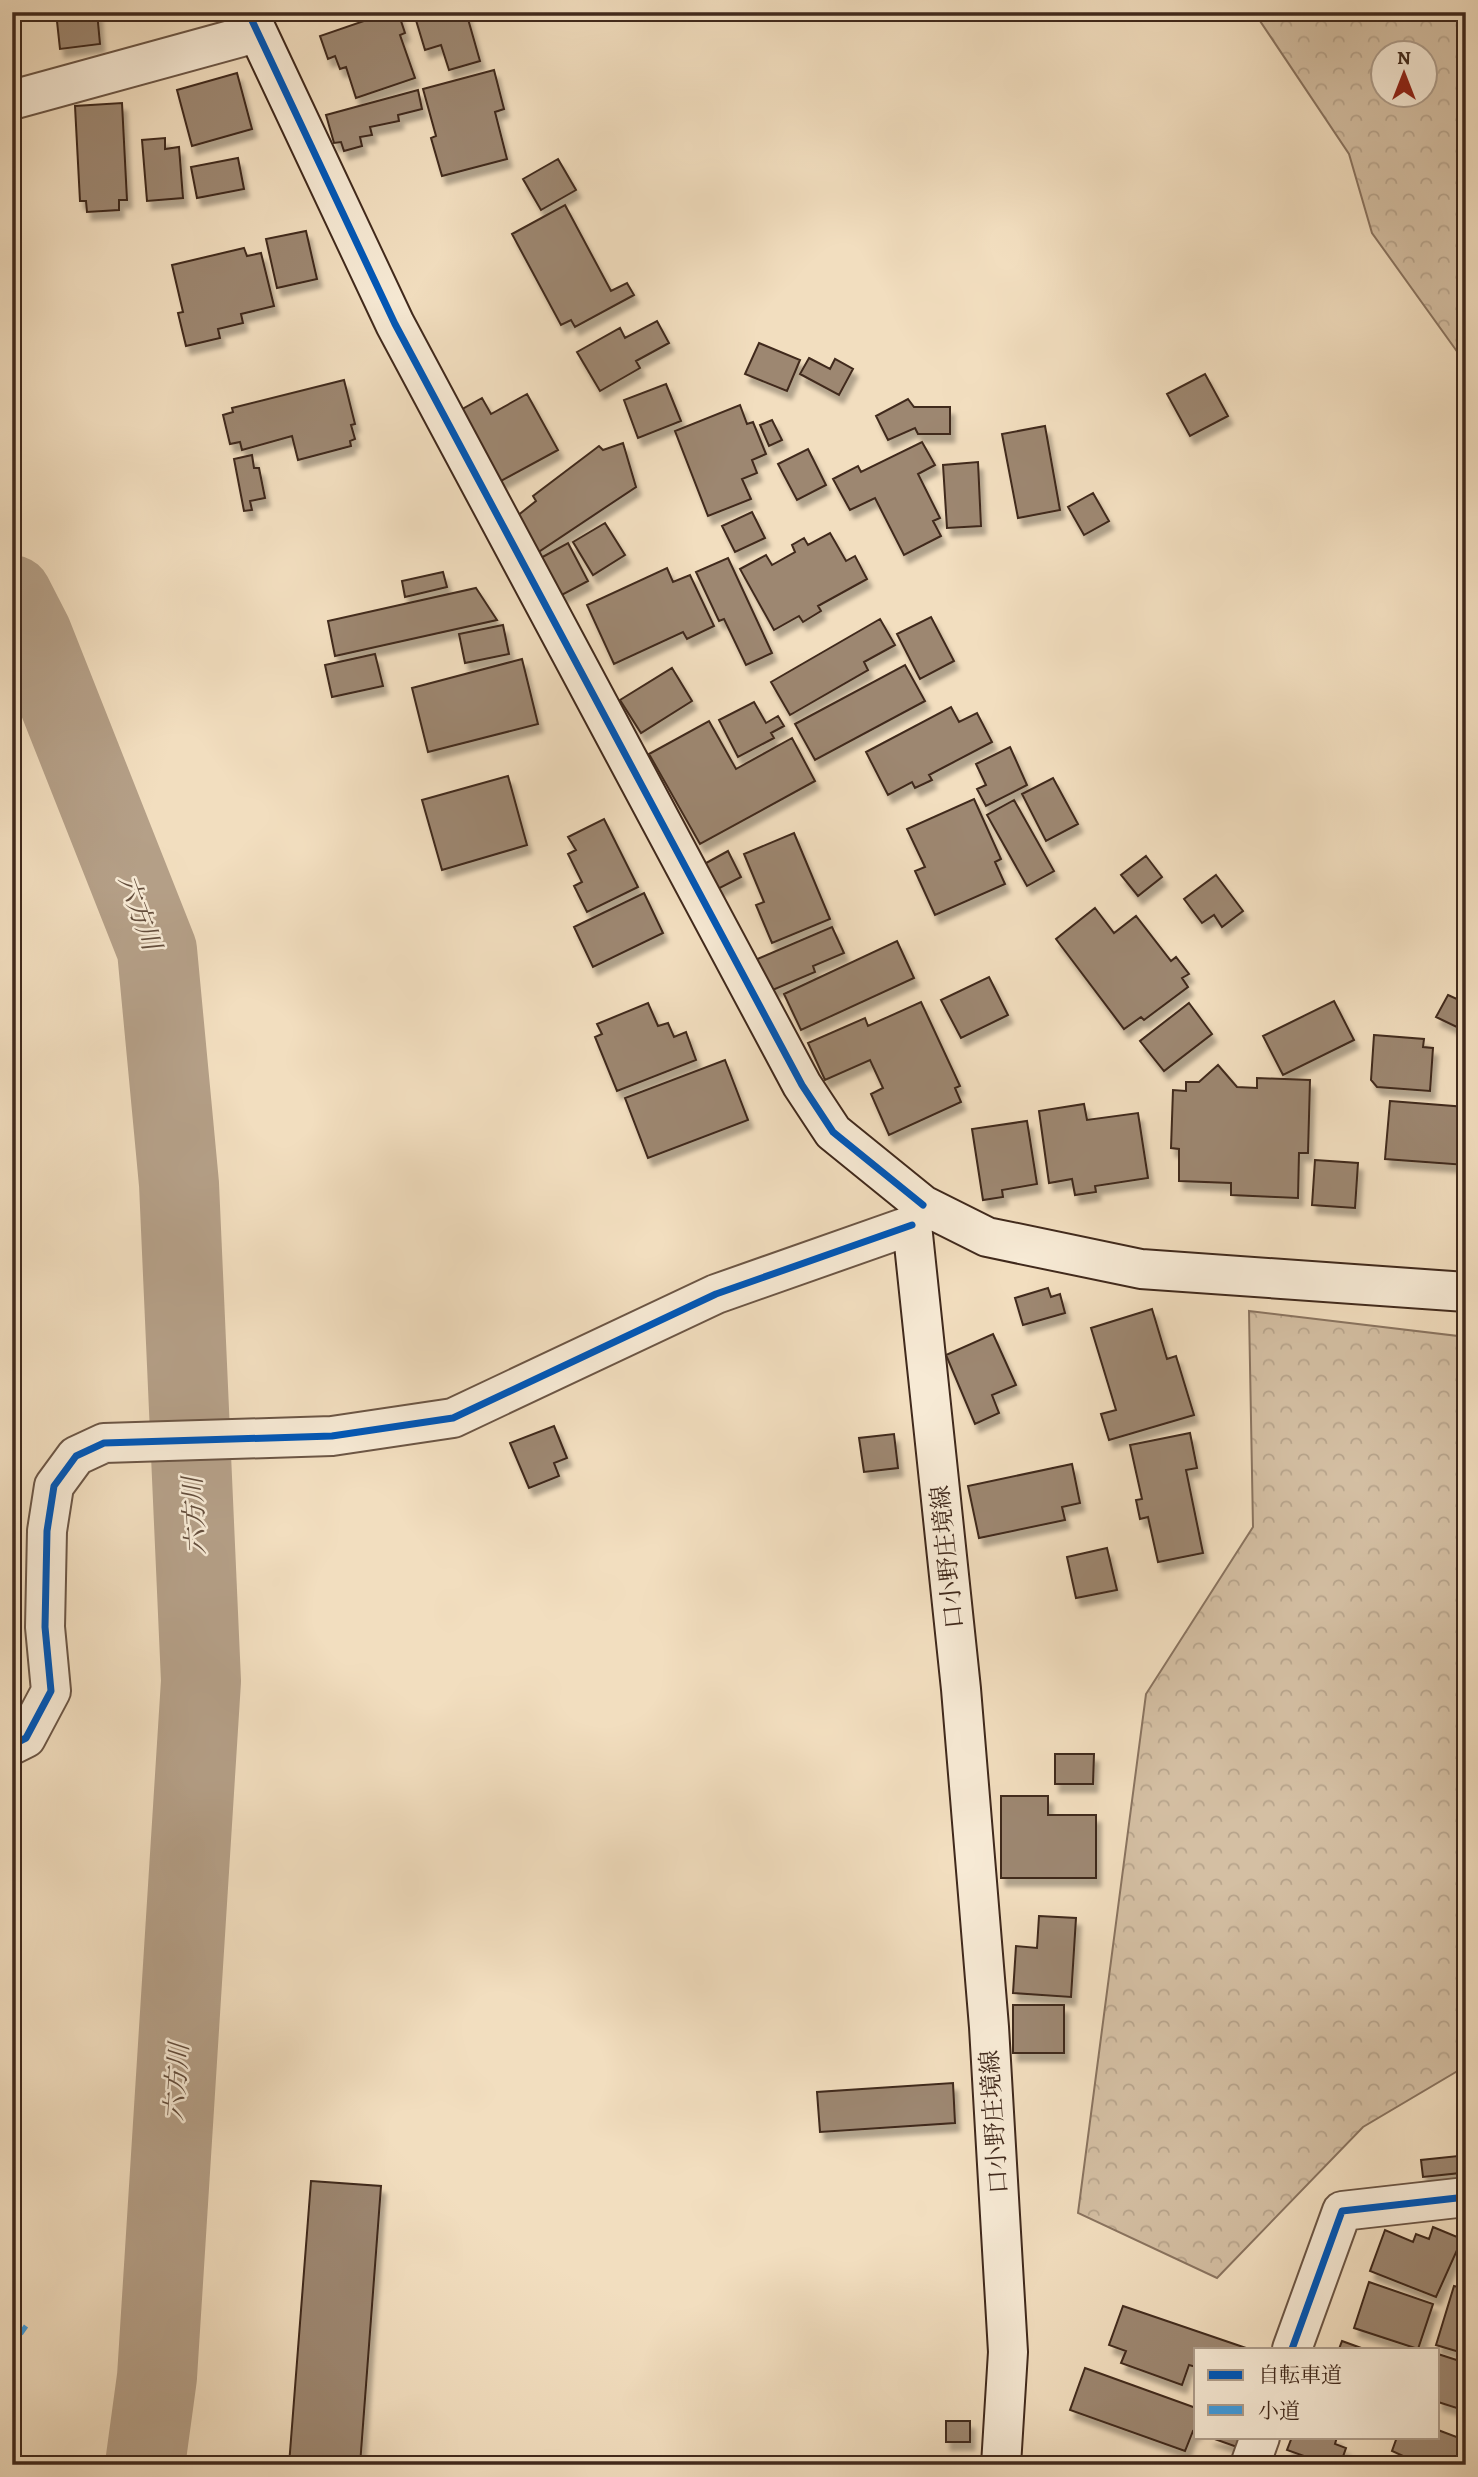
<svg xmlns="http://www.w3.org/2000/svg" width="1478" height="2477" viewBox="0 0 1478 2477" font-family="Alegreya,'Noto Serif JP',serif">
<defs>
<pattern id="forest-crowns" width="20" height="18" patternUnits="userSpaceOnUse" patternTransform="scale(1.75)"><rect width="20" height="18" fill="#d4bfa3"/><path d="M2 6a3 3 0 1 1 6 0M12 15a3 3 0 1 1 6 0" fill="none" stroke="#b7a48c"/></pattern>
<filter id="shadow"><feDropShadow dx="4.5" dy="8" stdDeviation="2" flood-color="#0004"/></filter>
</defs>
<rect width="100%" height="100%" fill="#f2debf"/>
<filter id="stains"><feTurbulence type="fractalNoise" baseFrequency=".00286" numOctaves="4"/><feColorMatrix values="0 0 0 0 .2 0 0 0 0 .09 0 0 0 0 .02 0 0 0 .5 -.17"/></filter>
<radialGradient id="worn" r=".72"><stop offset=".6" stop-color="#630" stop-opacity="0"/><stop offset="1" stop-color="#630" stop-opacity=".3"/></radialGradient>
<path fill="url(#forest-crowns)" stroke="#8a7460" stroke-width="2" fill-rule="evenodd" d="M1254,12H1466V364L1372,233L1349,154ZM1384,52H1426V94H1384Z
M1249,1311L1466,1337V2066L1363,2127L1217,2278L1078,2213L1146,1694L1253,1527Z"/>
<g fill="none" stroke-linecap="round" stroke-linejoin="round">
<path stroke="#b5a088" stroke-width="80" d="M12,595L32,634L157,950L179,1184L201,1681L157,2377L145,2465"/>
</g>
<path fill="#9d8771" stroke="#40291c" stroke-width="2" filter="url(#shadow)" d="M56,12H97L100,44L60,49Z
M390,12H398L405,33L400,35L415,78L356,98L346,67L340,69L335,56L328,59L320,36Z
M431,12H466L480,61L449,70L441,45L425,50L415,17Z
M494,70L504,109L495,112L507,159L442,176L431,138L436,136L423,89Z
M237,73L252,129L192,146L177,90Z
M418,90L422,109L398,115L399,121L370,127L372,135L360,137L362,146L344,151L341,142L334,143L326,115Z
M122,103L127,200H119V210L87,212L86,201H80L75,106Z
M165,138V149L179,147L183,198L147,201L142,140Z
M238,158L244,189L197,198L191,167Z
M558,159L576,190L541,210L523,179Z
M565,205L611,291L627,283L634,295L575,327L571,320L561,325L512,234Z
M306,231L317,279L277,288L266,239Z
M244,248L247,256L261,253L274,306L241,314L243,323L218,329L220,338L186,346L178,313L183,312L172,265Z
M657,321L669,343L636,361L640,368L600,391L577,352L620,328L625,338Z
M759,343L800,360L787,391L745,374Z
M809,358L830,369L835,359L853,369L839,395L800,374Z
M1205,374L1228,416L1190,436L1167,394Z
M344,380L355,424L351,425L355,439L350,441L351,446L298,460L292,436L242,450L240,442L230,444L223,415L233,412L232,408Z
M666,384L681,421L638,438L624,400Z
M527,394L558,450L490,487L450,416L482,398L491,414Z
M908,399L914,407H950V434H918L915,428L888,440L876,416Z
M740,405L747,424L753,422L766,454L752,460L757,473L742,479L751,499L708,516L675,431Z
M772,420L782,440L769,446L760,425Z
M1045,426L1060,510L1018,518L1002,434Z
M922,442L935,465L918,474L940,518L933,521L941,536L904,555L875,498L850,510L833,479L858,466L861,472Z
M623,443L636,487L528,559L507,524L536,501L533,496L599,446L603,450Z
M808,449L826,485L797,500L778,464Z
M252,455L254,468H259L265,498L250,501L252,510L244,511L234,459Z
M978,462L981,526L947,528L943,465Z
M1093,493L1109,521L1084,535L1068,507Z
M752,512L765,538L735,552L722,526Z
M605,523L625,555L593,575L573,542Z
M830,533L846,561L855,556L867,579L818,606L821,611L803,622L799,616L774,630L740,569L766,555L772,565L795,552L792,545L804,538L808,545Z
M568,543L588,581L558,597L537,560Z
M728,558L772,653L746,665L724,619L719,621L696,572Z
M667,568L673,582L690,575L714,626L687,639L683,632L614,664L587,605Z
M443,572L447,587L405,597L402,581Z
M476,588L497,620L335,656L328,621Z
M931,617L954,661L920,679L897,634Z
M880,619L895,645L864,662L868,670L790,715L771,682Z
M503,625L509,654L465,663L459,634Z
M375,654L383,686L332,697L325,665Z
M522,659L538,724L428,752L412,688Z
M905,665L925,701L815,760L795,724Z
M672,668L692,701L641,733L620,700Z
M754,702L766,723L778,716L784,726L771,733L774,738L738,757L719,720Z
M951,707L959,722L977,713L992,742L929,775L932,780L915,788L912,782L888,795L866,752Z
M709,721L736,769L792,738L815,781L700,844L649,754Z
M1010,747L1027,785L986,806L977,789L986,785L976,764Z
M508,776L527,845L442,870L422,800Z
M1053,778L1078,824L1046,841L1022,794Z
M974,799L1001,859L995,862L1005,884L935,915L915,871L925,867L907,829Z
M1014,800L1054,871L1027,886L987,815Z
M604,819L638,887L587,912L574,886L582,882L568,854L576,850L568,837Z
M794,833L830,919L772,943L756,905L764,902L744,854Z
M728,851L741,877L710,893L697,868Z
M1146,856L1162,877L1138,896L1121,875Z
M1216,875L1243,911L1222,927L1214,915L1202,923L1184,899Z
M644,893L663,933L593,967L574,927Z
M1095,908L1114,933L1136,916L1171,961L1176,957L1189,974L1182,978L1188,987L1144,1020L1141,1017L1124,1029L1056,939Z
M832,927L844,953L813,966L815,972L768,992L755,960Z
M897,941L914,978L801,1030L784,994Z
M989,977L1008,1015L961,1038L941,1000Z
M1448,995L1466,1003L1463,1030L1436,1017Z
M1334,1001L1354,1040L1283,1075L1263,1036Z
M921,1002L960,1086L955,1088L961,1102L889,1135L871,1094L883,1088L870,1060L825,1080L808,1043L865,1018L868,1026Z
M648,1003L658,1026L668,1023L674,1037L686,1032L696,1060L617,1091L595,1037L602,1034L597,1024Z
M1189,1003L1212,1034L1164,1071L1140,1041Z
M1374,1035L1424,1039L1423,1047L1433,1048L1430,1091L1377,1087L1371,1080Z
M725,1060L748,1120L648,1158L625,1098Z
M1218,1065L1237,1087L1257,1088V1078L1310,1080L1308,1153H1299L1298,1198L1231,1195V1183L1179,1181V1149L1171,1148L1173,1090L1186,1091V1082H1199Z
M1390,1101L1466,1107V1165L1385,1159Z
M1084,1104L1087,1120L1138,1113L1148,1178L1095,1186L1096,1192L1075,1195L1072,1179L1049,1183L1039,1111Z
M1027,1121L1037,1184L1002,1190L1003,1197L983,1200L972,1129Z
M1315,1160L1358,1163L1355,1208L1312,1205Z
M1048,1288L1051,1297L1060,1294L1065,1313L1023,1325L1015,1298Z
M1152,1309L1167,1359L1176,1356L1194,1415L1109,1440L1101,1414L1116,1410L1091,1328Z
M993,1334L1016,1385L992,1395L999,1413L975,1424L946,1355Z
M554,1426L567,1458L554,1463L559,1476L529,1488L510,1443Z
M1190,1433L1197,1468L1186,1470L1203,1553L1158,1562L1148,1517L1140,1519L1136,1500L1142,1499L1130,1445Z
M894,1434L898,1468L864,1472L859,1438Z
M1072,1464L1080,1503L1062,1507L1065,1520L979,1538L968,1486Z
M1107,1548L1117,1590L1076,1598L1067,1557Z
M1055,1754H1094L1093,1784H1055Z
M1001,1796H1048V1815H1096V1878H1001Z
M1039,1916L1076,1918L1071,1997L1013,1993L1016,1946L1037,1948Z
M1013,2005H1064V2053H1013Z
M953,2083L955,2123L820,2132L817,2092Z
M1458,2156L1460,2173L1423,2177L1421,2160Z
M311,2181L381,2186L360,2465H289Z
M1433,2227L1462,2239L1436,2297L1370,2271L1385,2230L1413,2242L1416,2234L1429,2239Z
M1369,2282L1433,2304L1418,2349L1354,2328Z
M1454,2286L1466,2289V2354L1436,2345Z
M1123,2306L1249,2349H1196V2367L1189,2365L1182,2385L1121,2363L1126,2351L1109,2345Z
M1342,2341L1364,2349H1339Z
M1438,2354L1466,2363V2411L1438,2402Z
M1085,2368L1196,2408V2432L1193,2431L1185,2451L1070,2410Z
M946,2421H970V2442H946Z
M1438,2430L1462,2439L1458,2451L1466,2454V2465H1411L1409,2464L1410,2459L1392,2451L1397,2437H1438Z
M1209,2437H1240L1237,2447Z
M1292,2437H1337L1335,2444L1346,2448L1340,2465H1329L1287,2450Z
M1103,2458L1124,2465H1101Z"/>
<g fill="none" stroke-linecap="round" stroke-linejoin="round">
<defs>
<path id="street" d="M12,100L256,33
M12,1745L26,1738L51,1691L45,1627L47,1531L54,1486L76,1456L104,1443L332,1436L453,1418L716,1294L912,1225
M1292,2349L1342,2211L1466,2197
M1250,2465L1260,2437"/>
<path id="secondary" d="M248,12L395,324L802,1085L833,1132L923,1205L987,1237L1141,1269L1466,1292
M923,1205L912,1225L961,1689L989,2027L1008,2352L1001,2465"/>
</defs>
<use href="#street" stroke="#6c5645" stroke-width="42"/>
<use href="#secondary" stroke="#40291c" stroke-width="42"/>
<use href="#street" stroke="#f7ead5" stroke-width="38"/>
<use href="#secondary" stroke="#f7ead5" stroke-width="38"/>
<path stroke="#3f9cdf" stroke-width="5" stroke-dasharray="10 5" stroke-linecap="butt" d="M12,2346L26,2326"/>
<defs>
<path id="cycleway" d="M248,12L395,324L802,1085L833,1132L923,1205
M12,1745L26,1738L51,1691L45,1627L47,1531L54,1486L76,1456L104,1443L332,1436L453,1418L716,1294L912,1225
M1292,2349L1342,2211L1466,2197"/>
</defs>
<use href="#cycleway" stroke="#f7ead5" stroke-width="11"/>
<use href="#cycleway" stroke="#0057b8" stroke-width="7"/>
</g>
<g text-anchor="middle" stroke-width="5" stroke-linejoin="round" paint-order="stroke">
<g font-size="24" fill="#40291c" stroke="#f7ead5">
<text transform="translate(947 1557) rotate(-96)" y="8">口小野庄境線</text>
<text transform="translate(994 2122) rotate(-94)" y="8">口小野庄境線</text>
</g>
<g font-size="26" font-style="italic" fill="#634d3c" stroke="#f7ead5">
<text transform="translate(140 912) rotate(70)" y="9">六方川</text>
<text transform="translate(194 1516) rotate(-93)" y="9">六方川</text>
<text transform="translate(176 2082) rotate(-86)" y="9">六方川</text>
</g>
</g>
<rect width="1478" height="2477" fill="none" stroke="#f2debf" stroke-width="42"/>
<rect x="14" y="14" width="1450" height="2449" fill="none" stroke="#40291c" stroke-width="3.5"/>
<rect x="21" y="21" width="1436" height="2435" fill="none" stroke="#40291c" stroke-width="2"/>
<rect x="1194" y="2348" width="245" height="91" fill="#f7ead5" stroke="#ae9d8b" stroke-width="2"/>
<rect x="1208" y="2370" width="35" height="10" fill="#0057b8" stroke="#ae9d8b" stroke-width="2"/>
<text x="1258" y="2382" font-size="21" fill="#40291c">自転車道</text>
<rect x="1208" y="2405" width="35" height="10" fill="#3f9cdf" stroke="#ae9d8b" stroke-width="2"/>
<text x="1258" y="2418" font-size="21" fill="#40291c">小道</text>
<g transform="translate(1404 74)"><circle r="33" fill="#f7ead5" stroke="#ae9d8b" stroke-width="2"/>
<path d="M0-5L12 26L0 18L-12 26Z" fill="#8f2418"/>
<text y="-10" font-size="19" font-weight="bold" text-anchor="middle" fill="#40291c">N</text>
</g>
<rect width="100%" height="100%" filter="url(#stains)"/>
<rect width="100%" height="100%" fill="url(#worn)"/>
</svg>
